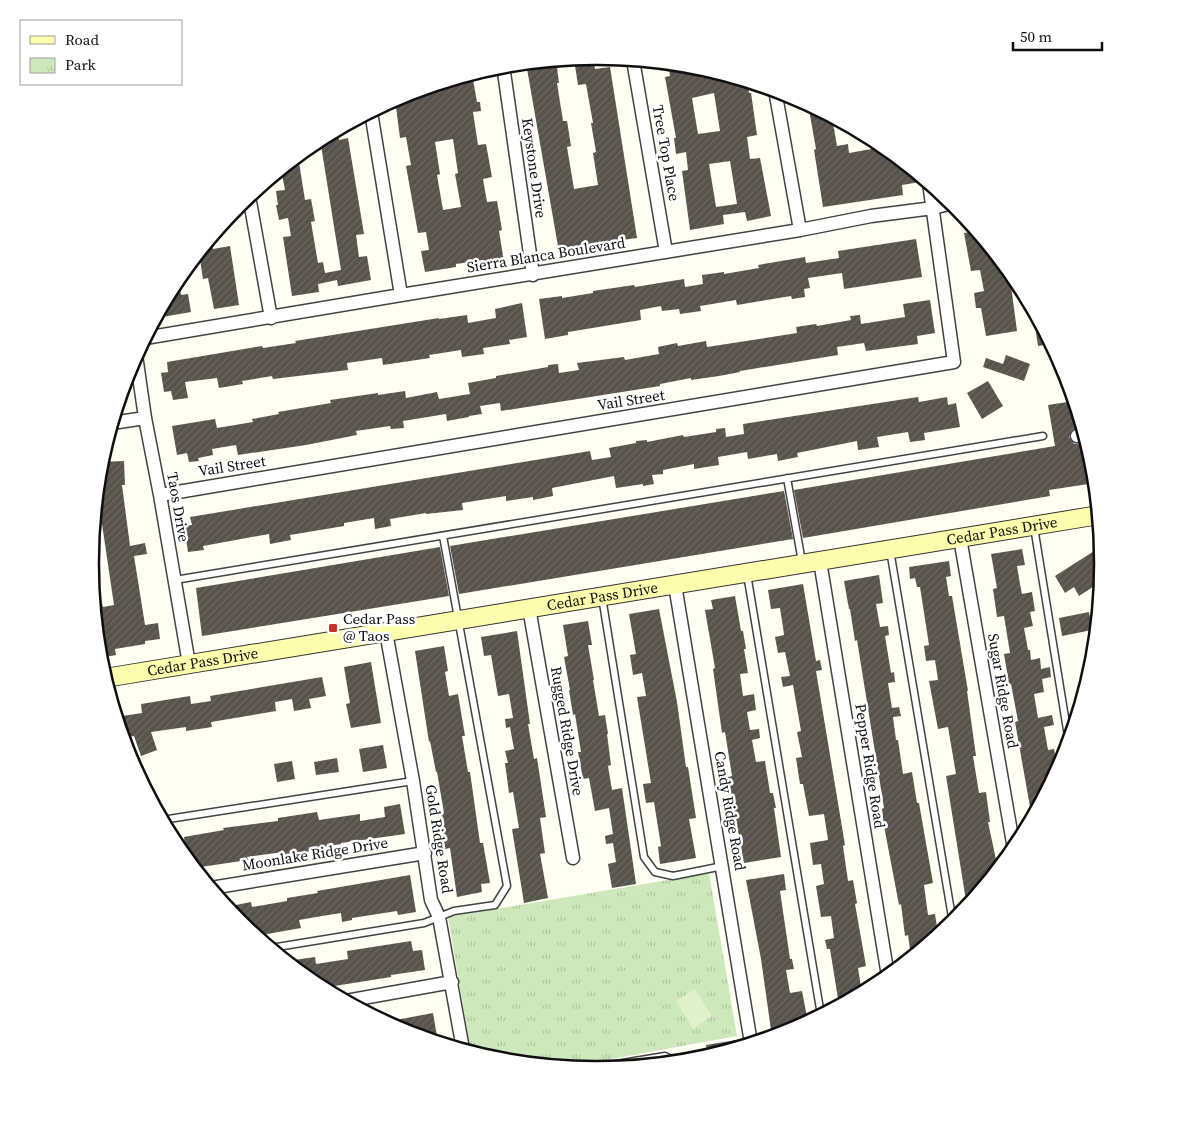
<svg xmlns="http://www.w3.org/2000/svg" width="1193" height="1126" viewBox="0 0 1193 1126" font-family="'Source Serif 4',serif">
<defs>
<pattern id="park-tufts" width="24" height="20" patternUnits="userSpaceOnUse" patternTransform="scale(1.25)"><rect width="24" height="20" fill="#cde9bb"/><path d="M3 7l-1-3M5 7V3M7 7l1-3M15 17l-1-3M17 17v-4M19 17l1-3" fill="none" stroke="#afc7a0"/></pattern>
<pattern id="building-hatch" width="6" height="6" patternUnits="userSpaceOnUse" patternTransform="scale(1.25)"><rect width="6" height="6" fill="#58524c"/><path d="M-1 1l2-2M0 6l6-6M5 7l2-2" fill="none" stroke="#6b6661"/></pattern>
</defs>
<rect width="100%" height="100%" fill="#fffef2"/>
<path fill="url(#park-tufts)" d="M709,873L737,1036L568,1067L497,1060L471,1052L448,917Z"/>
<path fill="#e0f1cd" d="M695,989L712,1016L693,1029L676,1001Z"/>
<path fill="url(#building-hatch)" fill-rule="evenodd" d="M593,57L595,69L610,67L637,238L593,244L594,246L559,252L526,63L556,60L559,83H557L563,121H567L571,146L567,147L574,189L598,185L593,153L596,152L591,123H593L586,84L578,85L574,59Z
M668,63L691,66L692,72L706,69L748,82L749,93H751L757,135L747,137L750,159L760,158L771,216L747,221L745,212L723,215L724,224L690,230L682,171L688,170L686,152L676,154L674,138H676L665,77L670,76ZM714,93L720,131L698,134L692,98ZM730,161L737,204L716,207L709,164Z
M472,74L477,102H480L481,111L473,112L478,145L486,144L492,177L483,179L487,202L497,201L502,230L499,231L504,262L484,264L483,260L456,264V267L425,272L421,251L429,250L426,232L418,233L406,166L411,165L406,137L400,138L395,99L403,95ZM453,139L458,173L455,174L461,207L443,210L437,175L440,174L435,142Z
M808,104L832,117L837,146L848,144L849,153L877,148L876,140L918,175L920,182L902,185L903,195L823,207L814,150L816,149Z
M338,132L339,140L348,138L364,234L356,235L359,257L367,256L371,280L338,286L337,280L318,284L319,292L292,296L283,237L291,236L288,218L279,220L276,205H278L276,191L285,190L281,169L298,156L305,200L311,199L315,221L311,222L318,263L323,262L325,273L341,270L320,139L332,133Z
M976,231L1009,271L1017,331L986,336L981,308H976L974,293L984,291L980,270L971,271L964,233Z
M211,238L213,249L230,246L239,305L214,309L208,278L203,279L199,253Z
M916,239L922,277L844,289L842,273L808,278L810,288L804,289L805,297L792,299L791,296L737,305L736,300L700,306L701,311L680,314L679,309L662,311L661,306L640,310L641,320L568,332V335L545,339L539,299L562,296V298L593,293V291L634,285L635,287L684,279L685,287L703,284L702,275L724,272V274L759,268L758,265L805,257L806,263L839,258L838,251Z
M178,278L181,295L188,294L191,312L156,318Z
M930,300L935,333L917,336L918,344L866,351L864,343L837,347L838,355L740,371V372L719,376L691,380V378L660,384V386L501,411L500,403L480,406L482,414L469,416V417L447,421L446,414L403,421L404,428L391,429L390,426L356,431L357,435L306,445L238,455L236,445L212,449L213,455L198,458L199,461L189,462L187,453L177,455L172,426L215,419L217,428L253,422L252,419L279,414L278,412L331,403L330,400L378,393V395L405,391L406,398L437,392L439,399L470,394L468,383L496,378V376L548,367V365L558,364L559,373L579,370L577,363L624,357L625,360L659,354L658,347L677,343L678,346L706,341L707,347L797,333L796,327L816,324L817,326L851,320L850,316L860,315L861,324L905,317L903,304Z
M522,303L527,337L509,340L510,344L483,348L484,354L462,357L461,350L429,355L430,358L383,365L382,358L347,363L348,370L273,379L272,376L242,381L243,384L219,388L217,378L185,382L188,398L173,400L171,391L164,392L161,373L168,372L167,362L262,346L263,348L296,343L295,341L439,318V319L467,315L468,323L496,318L495,309Z
M1033,312H1034L1051,344L1038,346Z
M1006,355L1030,364L1024,381L983,367L986,358L1003,364Z
M988,381L1003,406L982,419L967,393Z
M918,397L919,402L947,397L948,405L956,403L960,427L924,433L925,440L910,442L908,432L877,437L879,447L858,450L857,441L797,453L798,457L778,461L777,454L748,459L747,452L718,457L719,465L694,469V464L663,470V474L652,475L654,484L643,486V484L616,488L614,476L552,488L553,496L533,500V497L506,501V496L462,503L463,510L426,514V513L390,519L391,526L375,529L374,518L344,523V526L290,535L291,540L270,544L269,534L203,546L204,550L188,552L184,526L192,525L190,517L590,451L592,460L611,457L609,448L636,443V441L647,440V442L683,435L684,437L716,432V429L725,428L726,437L744,434L743,424Z
M1074,401L1082,427L1072,430L1069,437L1074,444L1087,443L1094,464L1095,483L1049,490L1050,496L803,538L794,490L1055,446L1048,405Z
M124,461L125,485H122L130,546L145,543L147,554L134,556L145,625L158,623L160,639L145,641V644L115,649L116,655L99,658L92,585L97,584L103,607L114,605L98,497L100,496V462Z
M784,491L793,539L459,594L450,546Z
M1102,546L1103,563L1102,581L1079,596L1074,587L1065,593L1055,576Z
M440,547L449,596L202,636L196,588Z
M1022,549L1025,565L1017,566L1020,584L1022,594L1032,592L1035,611L1030,612L1033,626L1024,628L1028,650H1030L1031,660L1040,658L1041,669L1050,667L1051,677L1042,679L1044,692L1034,694L1038,718L1052,715L1054,725L1044,727L1048,750L1054,749L1058,770L1032,818L1015,722L1018,721L1011,684H1009L1004,654L1010,653L1004,616L997,617L993,589L997,588L991,554Z
M949,561L951,576L946,577L949,596H952L968,691H967L976,756H973L979,793L986,792L990,822H988L998,869L967,907L946,776L956,774L948,727L938,729L929,681L938,680L935,660L926,661L924,646L929,645L920,587H917L915,578L910,579L909,567Z
M879,575L883,603L876,604L880,627L888,626L889,635L885,636L891,673L894,672L895,682L888,683L892,708L899,707L901,716L893,717L896,740H898L903,774L912,772L917,803H919L933,883L924,885L928,915L935,914L938,933V935L911,957L908,935L905,936L901,904L899,905L884,826L882,809L884,808L857,640L855,641L850,609H849L844,581Z
M803,584L816,661L820,660L822,670L816,671L845,845L843,846L848,881L853,880L857,903L855,904L866,966L858,968L862,993L839,1005L830,949H827L825,940L834,938L831,916L821,917L816,886L824,884L821,864L813,865L810,843L828,840L824,814L809,816L803,784H800L796,758L802,757L797,732L801,731L793,685L783,687L781,677L790,676L785,652L778,653L775,637L784,635L783,627L780,608L771,609L768,590Z
M735,596L741,631H743L746,649H744L748,673L740,674L743,696L754,694L756,710L747,712L750,730L759,729L760,738L752,740L756,762L765,761L770,793H773L776,808H774L781,857L744,863L728,777L732,776L725,732L722,733L713,669L715,668L705,610L713,609L711,600Z
M659,609L677,702L686,767H688L696,818L689,819L696,858L660,864L658,847L661,846L654,802L646,803L643,784L651,783L637,697L646,696L642,673L633,675L630,655L636,654L629,614Z
M1089,612L1092,630L1062,636L1059,618Z
M588,621L592,645H588L594,680H593L599,716L605,715L608,734H607L611,765L608,766L612,790L622,788L636,884L612,888L608,864L616,862L613,843L606,844L605,836L613,834L609,808L595,811L589,778L583,779L578,752H581L575,714L573,715L569,690H570L564,657L568,656L563,625Z
M517,631L530,724H528L534,759L537,758L546,817L540,818L545,853L540,854L548,898L524,903L512,829L519,828L513,792L509,793L505,763H508L505,751L514,749L510,727L506,728L505,719L513,718L509,694L498,696L491,655L484,656L481,637Z
M444,646L448,671L445,672L449,696L458,694L465,736H462L468,772H470L480,843H483L490,883L481,884L482,892L457,897L450,848L441,850L440,840L445,839L441,813H444L437,772H436L430,741L429,742L415,651Z
M371,662L381,723L351,728L346,704L350,703L344,667Z
M322,677L326,696L309,699L311,708L294,711L292,699L275,702L276,711L211,722L212,727L186,731V727L151,732L157,750L141,756L134,736L123,738L116,717L142,713L141,704L190,696L191,704L211,701L210,696Z
M383,745L387,768L363,772L359,749Z
M337,758L339,772L316,775L314,762Z
M292,761L295,779L277,782L274,764Z
M400,804L405,834L341,843V844L311,849V851L283,855V852L247,857L248,860L194,868L177,846L185,845L184,837L224,830L223,828L278,821V818L317,812L319,820L360,814V821L385,817L384,807Z
M784,874L786,890L780,891L790,959H792L794,969L786,970L790,993L802,991L808,1022L790,1031L772,1037L761,959L746,880Z
M410,875L416,912L398,915L397,911L352,918V920L342,922L341,913L322,916L299,920L301,928L256,936L238,921L226,907L251,902L252,907L287,901V898L318,893L317,891Z
M411,941L413,951L422,950L425,970L391,975V977L328,987L329,992L315,984L287,961L315,957L316,964L348,959L347,951Z
M433,1013L438,1042L402,1031L385,1022Z
M742,1039L743,1045L708,1056L706,1045Z"/>
<g fill="none" stroke-linecap="round" stroke-linejoin="round">
<defs>
<path id="lane" d="M787,478L802,562
M1034,527L1069,742
M890,550L953,923
M747,574L821,1015
M175,580L1043,436
M602,597L644,857L655,872L673,876L723,866
M162,820L413,781
M271,948L424,923L454,911L495,905L507,886L443,536
M586,1069L665,1056L677,1062"/>
<path id="street" d="M633,60L666,252
M503,65L533,275
M775,90L800,230
M371,112L401,295
M249,196L271,318
M145,338L401,295L800,230L871,216L933,208L952,203
M136,355L145,418L160,495L189,664
M112,423L145,418
M1077,436L1085,435
M160,495L954,362L929,183
M960,538L1014,849
M820,561L888,976
M675,585L751,1043
M529,608L573,858
M386,632L413,781L431,900L439,917L463,1049
M211,888L425,853
M346,1001L452,982"/>
<g id="secondary">
<path id="s1" d="M105,678L1099,515"/>
</g>
</defs>
<use href="#lane" stroke="#424242" stroke-width="9"/>
<use href="#street" stroke="#424242" stroke-width="15"/>
<use href="#secondary" stroke="#313131" stroke-width="20"/>
<use href="#lane" stroke="#fff" stroke-width="6"/>
<use href="#street" stroke="#fff" stroke-width="12"/>
<use href="#secondary" stroke="#fcfeae" stroke-width="18"/>
</g>
<rect fill="#bf3528" stroke="#fff" stroke-width="2" x="328" y="623" width="10" height="10" rx="2.5"/>
<g text-anchor="middle" stroke-width="5" stroke-linejoin="round" paint-order="stroke">
<g font-size="15" fill="#0f0f0f" stroke="#fff">
<text transform="translate(666 153) rotate(80)" y="5">Tree Top Place</text>
<text transform="translate(534 168) rotate(82)" y="5">Keystone Drive</text>
<text transform="translate(546 255) rotate(-9)" y="5">Sierra Blanca Boulevard</text>
<text transform="translate(631 400) rotate(-9)" y="5">Vail Street</text>
<text transform="translate(232 466) rotate(-9)" y="5">Vail Street</text>
<text transform="translate(178 507) rotate(80)" y="5">Taos Drive</text>
<text dy="5" stroke="none"><textPath href="#s1" startOffset="909">Cedar Pass Drive</textPath></text>
<text dy="5" stroke="none"><textPath href="#s1" startOffset="504">Cedar Pass Drive</textPath></text>
<text dy="5" stroke="none"><textPath href="#s1" startOffset="99">Cedar Pass Drive</textPath></text>
<text transform="translate(1003 691) rotate(80)" y="5">Sugar Ridge Road</text>
<text transform="translate(567 731) rotate(80)" y="5">Rugged Ridge Drive</text>
<text transform="translate(870 766) rotate(81)" y="5">Pepper Ridge Road</text>
<text transform="translate(730 811) rotate(80)" y="5">Candy Ridge Road</text>
<text transform="translate(439 839) rotate(81)" y="5">Gold Ridge Road</text>
<text transform="translate(315 854) rotate(-9)" y="5">Moonlake Ridge Drive</text>
</g>
<g font-size="15" fill="#0f0f0f" stroke="#fff" text-anchor="start">
<text x="343" y="624">Cedar Pass<tspan x="343" dy="17">@ Taos</tspan></text>
</g>
</g>
<path d="M0 0H1193V1126H0ZM596 65H597A497 497 0 0 1 1094 562V564A497 497 0 0 1 597 1061H596A497 497 0 0 1 99 564V562A497 497 0 0 1 596 65Z" fill="#fff" fill-rule="evenodd"/>
<path fill="none" stroke="#0f0f0f" stroke-width="2.5" d="M596 65H597A497 497 0 0 1 1094 562V564A497 497 0 0 1 597 1061H596A497 497 0 0 1 99 564V562A497 497 0 0 1 596 65Z"/>
<rect x="20" y="20" width="162" height="65" fill="#ffffff" stroke="#9f9f9f"/>
<rect x="30" y="36" width="25" height="8" fill="#fcfeae" stroke="#9f9f9f"/>
<text x="65" y="45" font-size="15" fill="#0f0f0f">Road</text>
<rect x="30" y="58" width="25" height="15" fill="url(#park-tufts)" stroke="#9f9f9f"/>
<text x="65" y="70" font-size="15" fill="#0f0f0f">Park</text>
<path d="M1013 42v8h89v-8" fill="none" stroke="#0f0f0f" stroke-width="2.5"/>
<text x="1020" y="42" font-size="15" fill="#0f0f0f" stroke="#ffffff" stroke-width="4" paint-order="stroke">50 m</text>
</svg>
